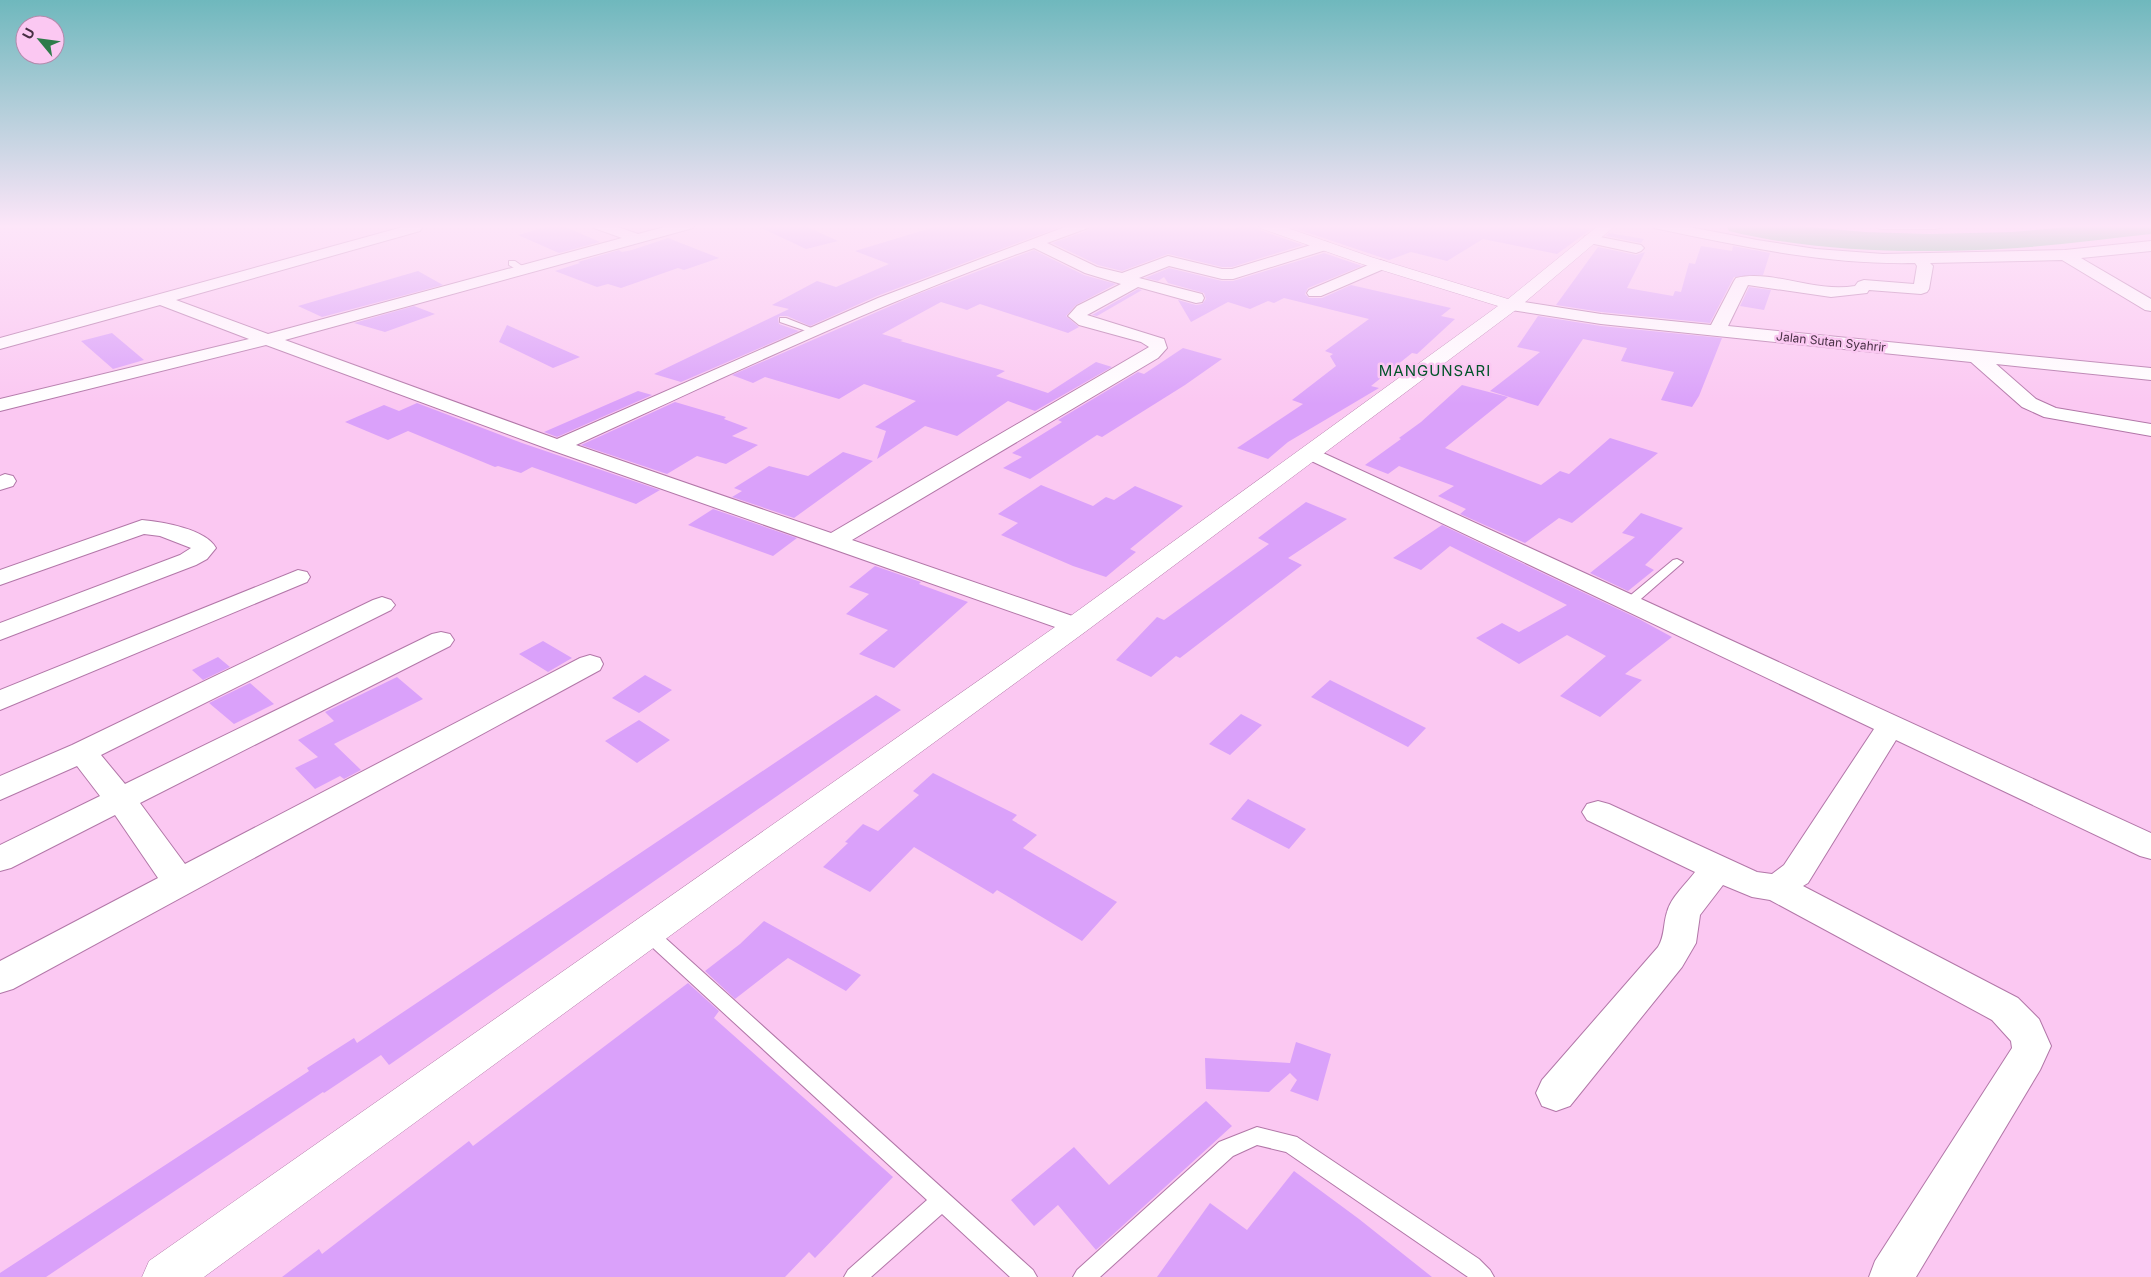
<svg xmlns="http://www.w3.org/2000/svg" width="2151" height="1277" viewBox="0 0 2151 1277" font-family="Inter,sans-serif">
<rect width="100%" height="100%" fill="#fbc8f2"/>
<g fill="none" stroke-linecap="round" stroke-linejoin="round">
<path fill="#5abf7c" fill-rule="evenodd" d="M1726,225H1789L1865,232L1929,234L2012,232L2089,225H2151V234C2111,238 2070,244 2030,247C1935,254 1822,254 1729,231Z"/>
</g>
<path fill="#daa1fa" d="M553,225H561L600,242L559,253L518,235Z
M755,225H803L838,241L806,249Z
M941,225H1065L877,296L810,326L787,316H780L778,318L779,324L799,331L681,382L654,374L789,309L772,305L817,281L836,287L889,264L855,251Z
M1092,225H1213L1232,230L1246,225H1256L1259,230L1303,245L1232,267H1222L1168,254L1122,271L1098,265L1052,243L1089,230Z
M1285,225H1561L1590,230L1557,254L1483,239L1447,261L1411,252L1389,260Z
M1609,233L1644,239L1641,243L1606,236Z
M668,238L719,258L684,270L678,268L621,288L608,284L597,287L555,271L580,263L578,262L619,250L622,252L632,250Z
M1701,246L1732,251L1733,246L1770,253L1763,275L1734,277L1710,323L1601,312L1556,305L1598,247L1636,255L1645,252L1627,288L1673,296L1675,291L1681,292L1689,263L1695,264Z
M1034,250L1084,275L1116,284L1076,305L1066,316L1079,327L1068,333L980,304L967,310L941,302L882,334L903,340L900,341L1005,371L996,376L1048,393L1096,362L1112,367L1035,411L1008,401L957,436L925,426L877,459L886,431L875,427L916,401L864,384L839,399L765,377L753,383L732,375L918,294Z
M1324,253L1362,266L1308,288L1305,294L1309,298H1322L1351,285L1451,308L1441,316L1455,319L1417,354L1412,353L1371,386L1379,388L1288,442L1268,459L1237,448L1303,404L1292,400L1336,366L1330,356L1333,354L1325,351L1369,319L1284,298L1274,303L1268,301L1250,309L1228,302L1191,322L1178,300L1196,305L1202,304L1206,299L1204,293L1168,283L1164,277L1158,281L1145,278L1169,268L1222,281H1233Z
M418,271L443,285L322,317L298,306Z
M1749,287L1771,290L1764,310L1740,306Z
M1138,289L1142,290L1097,316L1092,315Z
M414,306L435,314L385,332L354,323Z
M1538,316L1601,326L1722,338L1699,396L1692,407L1661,400L1674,372L1621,361L1627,348L1583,339L1538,406L1490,391L1540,352L1517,347Z
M507,325L580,357L553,368L499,342Z
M112,333L144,360L113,369L81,341Z
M1183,348L1222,359L1185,385L1102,437L1097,435L1030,479L1003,468L1022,457L1012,453L1062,422L1058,420L1138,372L1144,374Z
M1462,385L1508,397L1445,448L1541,485L1560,471L1569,474L1610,438L1658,453L1572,523L1559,518L1525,543L1460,514L1466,509L1438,496L1454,486L1399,466L1388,474L1365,465L1401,439L1399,438L1421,422Z
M638,391L652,395L557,437L544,432Z
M675,402L726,417L724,419L748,428L732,436L758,445L726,464L697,456L667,474L581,445Z
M417,403L522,443L660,490L636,504L532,467L521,473L498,466L495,467L408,431L388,440L345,422L384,405L399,411Z
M843,452L873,461L794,518L732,497L742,491L734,488L769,466L808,476Z
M1041,485L1093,506L1106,497L1114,500L1135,486L1183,506L1130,549L1136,552L1106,577L1073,566L1001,535L1018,523L998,514Z
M1306,502L1347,519L1288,558L1302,565L1180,658L1176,656L1151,677L1116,660L1157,617L1164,620L1269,544L1258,538Z
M713,509L797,538L773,556L688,525Z
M1641,513L1683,528L1645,565L1654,570L1628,591L1590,573L1635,537L1622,533Z
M1442,525L1639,619L1672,637L1625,674L1642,680L1600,717L1560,696L1606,656L1567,635L1519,664L1476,638L1502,623L1519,632L1567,605L1450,546L1421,570L1393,558Z
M875,566L921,582L919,584L968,602L894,668L859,654L888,630L846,614L869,594L849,587Z
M543,641L572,658L548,672L519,654Z
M218,657L230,667L203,680L192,670Z
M645,675L672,690L639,713L612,698Z
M397,677L423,699L334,744L361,770L344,779L340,776L315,789L295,768L318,757L298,740L334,721L325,712Z
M1330,680L1426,728L1408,747L1311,697Z
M250,683L274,704L234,724L209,703Z
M876,695L901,710L389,1065L381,1055L324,1093L323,1092L46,1277H0V1273L309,1071L307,1068L354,1038L357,1043Z
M1241,714L1262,725L1230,755L1209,744Z
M639,720L670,740L637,763L605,741Z
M933,773L1017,815L1012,820L1037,835L1023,848L1117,902L1082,941L997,890L993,894L914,847L870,892L823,867L848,843L845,842L863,824L878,831L919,795L913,791Z
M1248,799L1306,829L1289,849L1231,819Z
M764,921L861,975L846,991L788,958L735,999L705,971L740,944Z
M688,983L719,1011L714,1018L893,1177L815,1258L809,1252L785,1277H282L319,1249L322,1254L469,1141L473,1146Z
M1296,1042L1331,1054L1318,1101L1290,1091L1297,1080L1290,1073L1269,1092L1206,1089L1205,1058L1290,1063Z
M1206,1101L1232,1126L1096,1250L1058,1205L1034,1226L1011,1200L1074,1147L1109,1185Z
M1294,1171L1359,1219L1432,1277H1157L1210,1203L1247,1230Z"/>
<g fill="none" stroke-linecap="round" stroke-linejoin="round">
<defs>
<path id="lane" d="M509,261H515L528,270L521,272L509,265Z
M780,318H786L819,331L815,334L780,322Z
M1677,559L1683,562L1681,564L1634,605H1626L1624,602L1626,599L1673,560Z
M647,925L653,927L1033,1270L1037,1277H1010L942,1214L871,1277H844L848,1270L927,1200L641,937L639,932L641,927Z
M1257,1127L1297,1137L1479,1259L1490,1270L1494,1277H1468L1286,1152L1257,1145L1233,1156L1100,1277H1073L1077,1270L1219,1142Z"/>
<path id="street" d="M410,225H420L422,228L420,231L176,300L268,334L622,238L594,228L592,225H612L638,234L672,225H695L693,228L285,340L557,439L878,298L1070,225H1090L1088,228L1047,243L1097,267L1122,273L1168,256L1222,269H1232L1324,241L1329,243L1332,246L1329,249L1233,279H1222L1169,266L1139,278L1202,294L1204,298L1202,302L1196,303L1138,287L1087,315L1164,339L1167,348L1158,358L852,540L1084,620L1088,626L1084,632L1075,634L551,450L266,345L0,411V399L249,339L160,305L0,349V338ZM1034,248L1085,273L1121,284L1077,306L1068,316L1079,325L1141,342L1149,347L831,533L576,445C727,376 877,304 1034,248Z
M1652,225H1679L1757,240L1816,249L1883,254L2065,250L2151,241V251L2081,258L2151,299V311L2145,310L2062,260L1930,263L1933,266L1929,289L1927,292L1921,294L1869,290L1867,293L1831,297L1748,285L1728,326L2151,368V380L1996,364L2036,399L2056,408L2151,424V436L2044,417L2022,407L1971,362L1601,324L1511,310L1505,309L1503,305L1505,301L1511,300L1601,314L1711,325L1734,281L1736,278C1772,269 1814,293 1855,286L1858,282L1864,280L1914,284L1917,266L1915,263C1828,265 1744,247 1659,229L1654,228Z
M1875,225H1942L1940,228L1935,229H1882L1877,228Z
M1590,235L1641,245L1644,248L1641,251L1636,253L1585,242L1583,239L1585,236Z
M1380,260L1386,262L1388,265L1386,268L1321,296H1309L1307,293L1309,290Z
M1310,447L2151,833V859L2140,856L1896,740L1808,883L1803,886L2018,998L2039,1019L2051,1046L2040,1070L1916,1277H1869L1875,1261L2012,1048L2011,1041L1992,1020L1770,900L1752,897L1723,885L1700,915L1696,943L1682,967L1570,1106L1556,1111L1542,1106L1536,1093L1542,1080L1658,947C1665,936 1663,924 1667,912C1671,897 1686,884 1695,872L1587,820L1582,812L1587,804L1598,801L1609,804L1757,872L1772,874L1784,865L1874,729L1303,457L1300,453L1303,449Z
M5,474L13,476L16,481L13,486L0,490V476Z
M142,520C163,522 206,529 216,548L207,559L196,565L0,640V623L180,555L191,548L160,536L144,534L0,585V570Z
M298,570L307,572L310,577L307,582L0,710V690Z
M382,597L391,600L395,605L391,610L101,755L125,784L432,634L441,632L450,634L454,640L450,646L140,803L185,864L580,658L590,655L600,658L603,664L600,670L13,989L0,993V961L158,878L115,815L11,868L0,871V845L100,796L77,766L0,800V776L72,745L373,600Z"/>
<path id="secondary" d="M1258,225H1279L1371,257L1508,299L1599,225H1616L1517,309L1085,632L204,1277H142L149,1261L1065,620L1498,306L1359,263L1260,228Z"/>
</defs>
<use href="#lane" stroke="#b277a8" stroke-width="2"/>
<use href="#street" stroke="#b277a8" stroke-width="2"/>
<use href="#secondary" stroke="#b277a8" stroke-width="1"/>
<use href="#lane" fill="#fff" fill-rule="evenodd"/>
<use href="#street" fill="#fff" fill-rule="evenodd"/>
<use href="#secondary" fill="#fff" fill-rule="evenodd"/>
</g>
<linearGradient id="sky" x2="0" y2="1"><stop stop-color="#6fb8bd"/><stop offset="0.56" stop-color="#fde6f9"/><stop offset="1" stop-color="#fde6f9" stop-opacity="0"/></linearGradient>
<rect width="2151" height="404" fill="url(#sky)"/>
<g text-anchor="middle" stroke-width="5" stroke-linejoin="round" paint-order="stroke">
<g font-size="12" fill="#472e43" stroke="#fbc8f2">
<text transform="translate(1831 342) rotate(6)" y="4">Jalan Sutan Syahrir</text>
</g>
<g font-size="15" letter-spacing="1" fill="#025329" stroke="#fbc8f2">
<text x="1435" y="376">MANGUNSARI</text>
</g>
</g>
<g transform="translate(40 40) rotate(299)"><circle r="24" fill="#fbc8f2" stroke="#b38aac"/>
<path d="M0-4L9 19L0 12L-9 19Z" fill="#2e7b4a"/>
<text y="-8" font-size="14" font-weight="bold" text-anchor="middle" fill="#472e43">U</text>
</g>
</svg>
